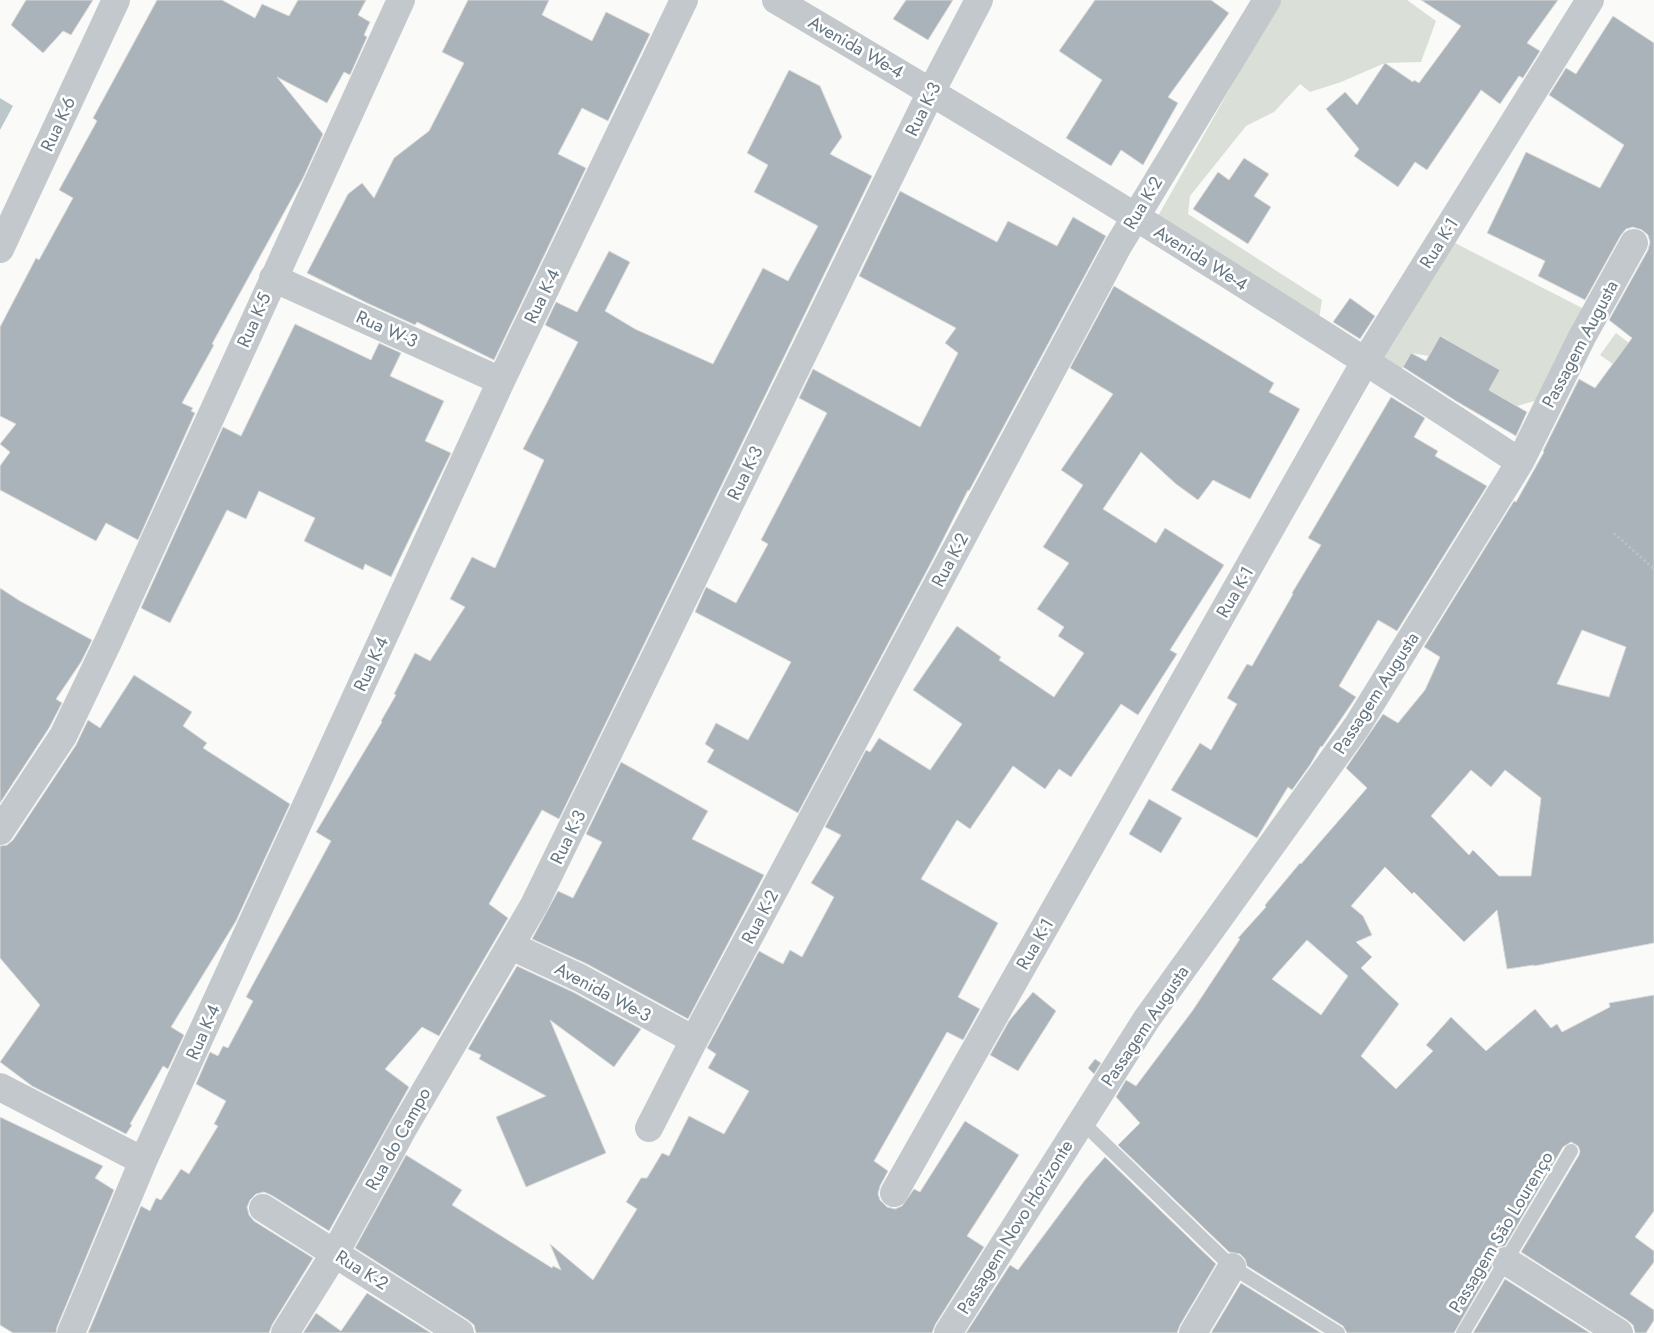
<svg xmlns="http://www.w3.org/2000/svg" width="1654" height="1333" viewBox="0 0 1654 1333" font-family="Jost,sans-serif">
<rect width="100%" height="100%" fill="#fafaf8"/>
<path fill="#dadfd7" d="M1280,0H1407L1436,21L1421,62L1385,63L1341,82L1310,92L1300,84L1274,112L1246,126L1190,196L1188,214L1322,300L1319,319L1158,216Z
M1451,241L1586,310L1552,396L1517,406L1489,390L1500,370L1441,336L1429,356L1411,353L1400,372L1379,356Z
M1616,333L1654,362V393L1600,355Z"/>
<path fill="#bbc7cb" d="M0,98L13,106L0,130Z"/>
<path fill="#aab3b9" stroke="#dcdcda" fill-rule="evenodd" d="M26,0H93L71,35L63,31L43,53L11,25Z
M157,0H222L255,18L262,4L289,16L298,0H366L358,15L370,22L364,35L367,37L350,75L344,72L327,103L277,77L323,134L303,178L212,344L214,345L182,403L193,408L191,411L195,413L138,540L106,523L96,541L0,490V466L10,452L0,444L16,424L0,416V327L36,258L39,260L73,198L59,190L97,121L93,118Z
M468,0H549L542,15L592,41L606,12L650,34L608,121L582,108L558,154L586,168L494,360L417,322L415,325L367,303L307,273L348,194L362,183L374,198L394,158L429,131L464,63L442,52Z
M906,0H953L928,40L893,19Z
M1095,0H1211L1229,13L1168,97L1178,103L1143,165L1121,150L1111,166L1066,138L1102,80L1059,51Z
M1421,0H1558L1527,43L1540,51L1523,78L1519,76L1500,104L1481,90L1427,170L1415,162L1398,187L1354,156L1359,149L1326,109L1345,92L1357,105L1385,63L1413,82L1414,80L1419,83L1461,26Z
M1613,16L1654,43V943L1534,966V965L1507,969L1497,910L1464,942L1414,892L1412,894L1385,867L1351,906L1363,916L1372,935L1356,942L1372,957L1361,968L1399,1004L1361,1056L1396,1089L1433,1051L1426,1045L1451,1017L1486,1051L1535,1009L1551,1028L1557,1024L1562,1032L1610,1007L1609,1003L1654,995V1211L1635,1237L1654,1251V1262L1630,1294L1654,1310V1320L1646,1333H1635L1633,1325L1627,1320L1521,1252L1579,1155L1580,1151L1578,1146L1571,1142L1563,1147L1505,1246L1498,1247L1493,1253L1490,1260L1492,1267L1454,1333H1347L1343,1326L1247,1266L1245,1259L1240,1254L1229,1252L1118,1145L1140,1123L1116,1097L1126,1080L1136,1086L1193,1010L1240,939L1238,938L1266,907L1265,905L1300,863L1301,864L1367,788L1346,768L1383,714L1398,723L1425,690L1440,657L1424,647L1514,501L1516,502L1544,452L1543,451L1579,379L1595,388L1632,338L1609,320L1648,250L1650,242L1648,235L1642,230L1633,227L1626,229L1621,235L1585,300L1538,276L1545,261L1487,233L1526,152L1600,188L1624,145L1549,95L1566,68L1576,74ZM1582,630L1626,647L1609,697L1557,684ZM1471,770L1491,787L1505,770L1541,798L1531,876H1499L1473,850L1469,855L1431,816ZM1307,940L1348,976L1321,1015L1272,979Z
M789,70L820,86L842,137L830,154L872,176L559,819L542,810L489,904L508,918L439,1036L422,1027L385,1069L409,1087L329,1231L271,1195L264,1192L256,1194L250,1200L247,1207L249,1215L254,1221L313,1258L272,1325L269,1333H88L141,1206L150,1211L156,1198L161,1200L181,1169L189,1174L218,1126L214,1124L226,1101L196,1084L210,1052L218,1056L223,1046L228,1048L253,1001L246,997L331,841L316,832L382,722L381,721L396,695L394,694L415,653L430,661L465,607L450,599L472,557L495,568L544,460L523,449L578,342L545,325L556,302L577,312L609,251L630,262L605,311L635,329L713,364L763,268L788,281L818,226L754,192L768,165L747,153Z
M1244,158L1269,174L1254,196L1271,207L1248,244L1193,209L1218,172L1229,180Z
M900,191L997,242L1008,221L1057,246L1073,217L1106,236L969,491L968,490L933,559L798,813L707,762L714,750L705,744L716,723L748,740L791,662L695,612L706,587L736,603L768,544L761,540L827,413L799,398L813,369L920,427L958,353L945,343L956,328L859,276Z
M1114,286L1274,383L1269,392L1300,409L1250,499L1213,480L1198,500L1176,484L1141,452L1103,509L1156,543L1165,528L1224,565L1170,650L1177,654L1138,715L1121,704L1071,777L1059,769L1045,789L1013,766L970,829L957,820L921,879L998,923L958,997L980,1009L963,1040L947,1032L874,1161L888,1171L880,1186L878,1194L880,1200L887,1207L895,1209L902,1206L914,1189L920,1192L965,1121L1019,1155L967,1236L984,1247L935,1325L932,1333H476L474,1325L468,1320L355,1248L406,1155L462,1190L452,1205L552,1268L553,1266L561,1270L550,1244L593,1280L637,1209L626,1202L641,1178H647L662,1153L669,1156L689,1116L724,1134L749,1091L708,1068L716,1054L707,1048L759,951L783,964L790,950L802,957L834,897L811,883L841,835L825,827L866,750L870,752L879,738L930,770L962,724L913,690L957,626L1001,657L999,660L1054,697L1084,653L1058,636L1064,627L1037,609L1069,563L1043,547L1083,485L1061,470L1113,394L1070,368Z
M1350,298L1375,316L1360,339L1333,322Z
M295,324L371,360L379,343L401,353L390,376L444,401L425,441L451,453L391,577L365,564L363,570L304,541L315,518L259,491L246,519L227,510L170,623L141,608L223,427L241,436Z
M1440,336L1500,370L1489,390L1527,412L1516,436L1456,401L1403,367L1411,353L1426,361Z
M1391,397L1425,418L1414,437L1438,451L1435,456L1487,486L1397,631L1378,620L1339,686L1356,697L1322,747L1321,746L1310,765L1292,790L1288,787L1257,838L1171,790L1200,743L1211,750L1237,704L1227,698L1247,664L1252,666L1293,594L1292,593L1321,545L1308,538Z
M0,588L20,601L92,640L81,662L56,699L62,703L49,728L0,803Z
M134,675L192,712L183,726L207,743L203,748L290,804L236,921L171,1027L184,1035L168,1069L163,1066L130,1124L132,1125L126,1134L32,1086L0,1062L40,1005L0,958V846L7,845L13,840L76,745L88,720L100,728Z
M621,762L708,811L692,839L764,875L688,1019L587,964L532,939L558,891L573,898L602,842L586,834Z
M1149,799L1182,818L1161,853L1129,834Z
M517,966L573,992L641,1029L614,1067L550,1020L606,1153L526,1187L496,1117L546,1096L479,1059L481,1055L468,1049Z
M1033,992L1056,1011L1018,1071L990,1055L1009,1021Z
M1095,1059L1101,1063L1094,1074L1088,1068Z
M0,1117L103,1166L95,1178L114,1190L57,1327L56,1333H13L0,1325Z
M1105,1157L1216,1264L1180,1325L1177,1333H966L1010,1265L1018,1270L1085,1180Z
M1505,1279L1590,1333H1473Z
M1241,1283L1321,1333H1211Z
M367,1293L431,1333H303L316,1313L341,1331Z"/>
<g fill="none" stroke-linecap="round" stroke-linejoin="round">
<path stroke="#bbbfc2" stroke-width="3" stroke-dasharray="2.5 2.5" stroke-linecap="butt" d="M1614,533L1654,569"/>
<path stroke="#c3c8cc" stroke-width="14" d="M1082,1122L1232,1267L1338,1333
M1463,1333L1571,1151"/>
<path stroke="#c3c8cc" stroke-width="28" d="M776,0C1027,148 1276,301 1520,462
M0,249L116,0
M273,278L501,381
M0,831L63,736L109,640L401,0
M511,946L580,978L694,1040
M0,1087L143,1161
M649,1128L694,1040L1118,246L1267,0
M894,1193L1366,360L1590,0
M263,1208L460,1333
M1506,1261L1619,1333
M71,1333L143,1161L501,381L684,0
M285,1333L335,1253L404,1127L534,905L931,92L979,0
M948,1333L1146,1020L1357,726L1520,462L1582,337L1634,243
M1193,1333L1232,1267"/>
</g>
<g text-anchor="middle" stroke-width="5" stroke-linejoin="round" paint-order="stroke">
<g font-size="18" fill="#657683" stroke="#fff">
<text transform="translate(856 47) rotate(30)" y="6">Avenida We-4</text>
<text transform="translate(923 109) rotate(-64)" y="6">Rua K-3</text>
<text transform="translate(58 124) rotate(-65)" y="6">Rua K-6</text>
<text transform="translate(1143 203) rotate(-59)" y="6">Rua K-2</text>
<text transform="translate(1439 243) rotate(-58)" y="6">Rua K-1</text>
<text transform="translate(1201 258) rotate(32)" y="6">Avenida We-4</text>
<text transform="translate(542 296) rotate(-64)" y="6">Rua K-4</text>
<text transform="translate(254 320) rotate(-66)" y="6">Rua K-5</text>
<text transform="translate(387 329) rotate(24)" y="6">Rua W-3</text>
<text transform="translate(1580 344) rotate(-62)" y="6">Passagem Augusta</text>
<text transform="translate(745 473) rotate(-64)" y="6">Rua K-3</text>
<text transform="translate(950 560) rotate(-62)" y="6">Rua K-2</text>
<text transform="translate(1235 592) rotate(-60)" y="6">Rua K-1</text>
<text transform="translate(371 664) rotate(-65)" y="6">Rua K-4</text>
<text transform="translate(1376 693) rotate(-57)" y="6">Passagem Augusta</text>
<text transform="translate(568 837) rotate(-64)" y="6">Rua K-3</text>
<text transform="translate(760 917) rotate(-62)" y="6">Rua K-2</text>
<text transform="translate(1035 944) rotate(-60)" y="6">Rua K-1</text>
<text transform="translate(603 992) rotate(28)" y="6">Avenida We-3</text>
<text transform="translate(1145 1026) rotate(-56)" y="6">Passagem Augusta</text>
<text transform="translate(203 1032) rotate(-66)" y="6">Rua K-4</text>
<text transform="translate(398 1139) rotate(-61)" y="6">Rua do Campo</text>
<text transform="translate(1015 1227) rotate(-58)" y="6">Passagem Novo Horizonte</text>
<text transform="translate(1501 1232) rotate(-59)" y="6">Passagem São Lourenço</text>
<text transform="translate(362 1270) rotate(32)" y="6">Rua K-2</text>
</g>
</g>
</svg>
